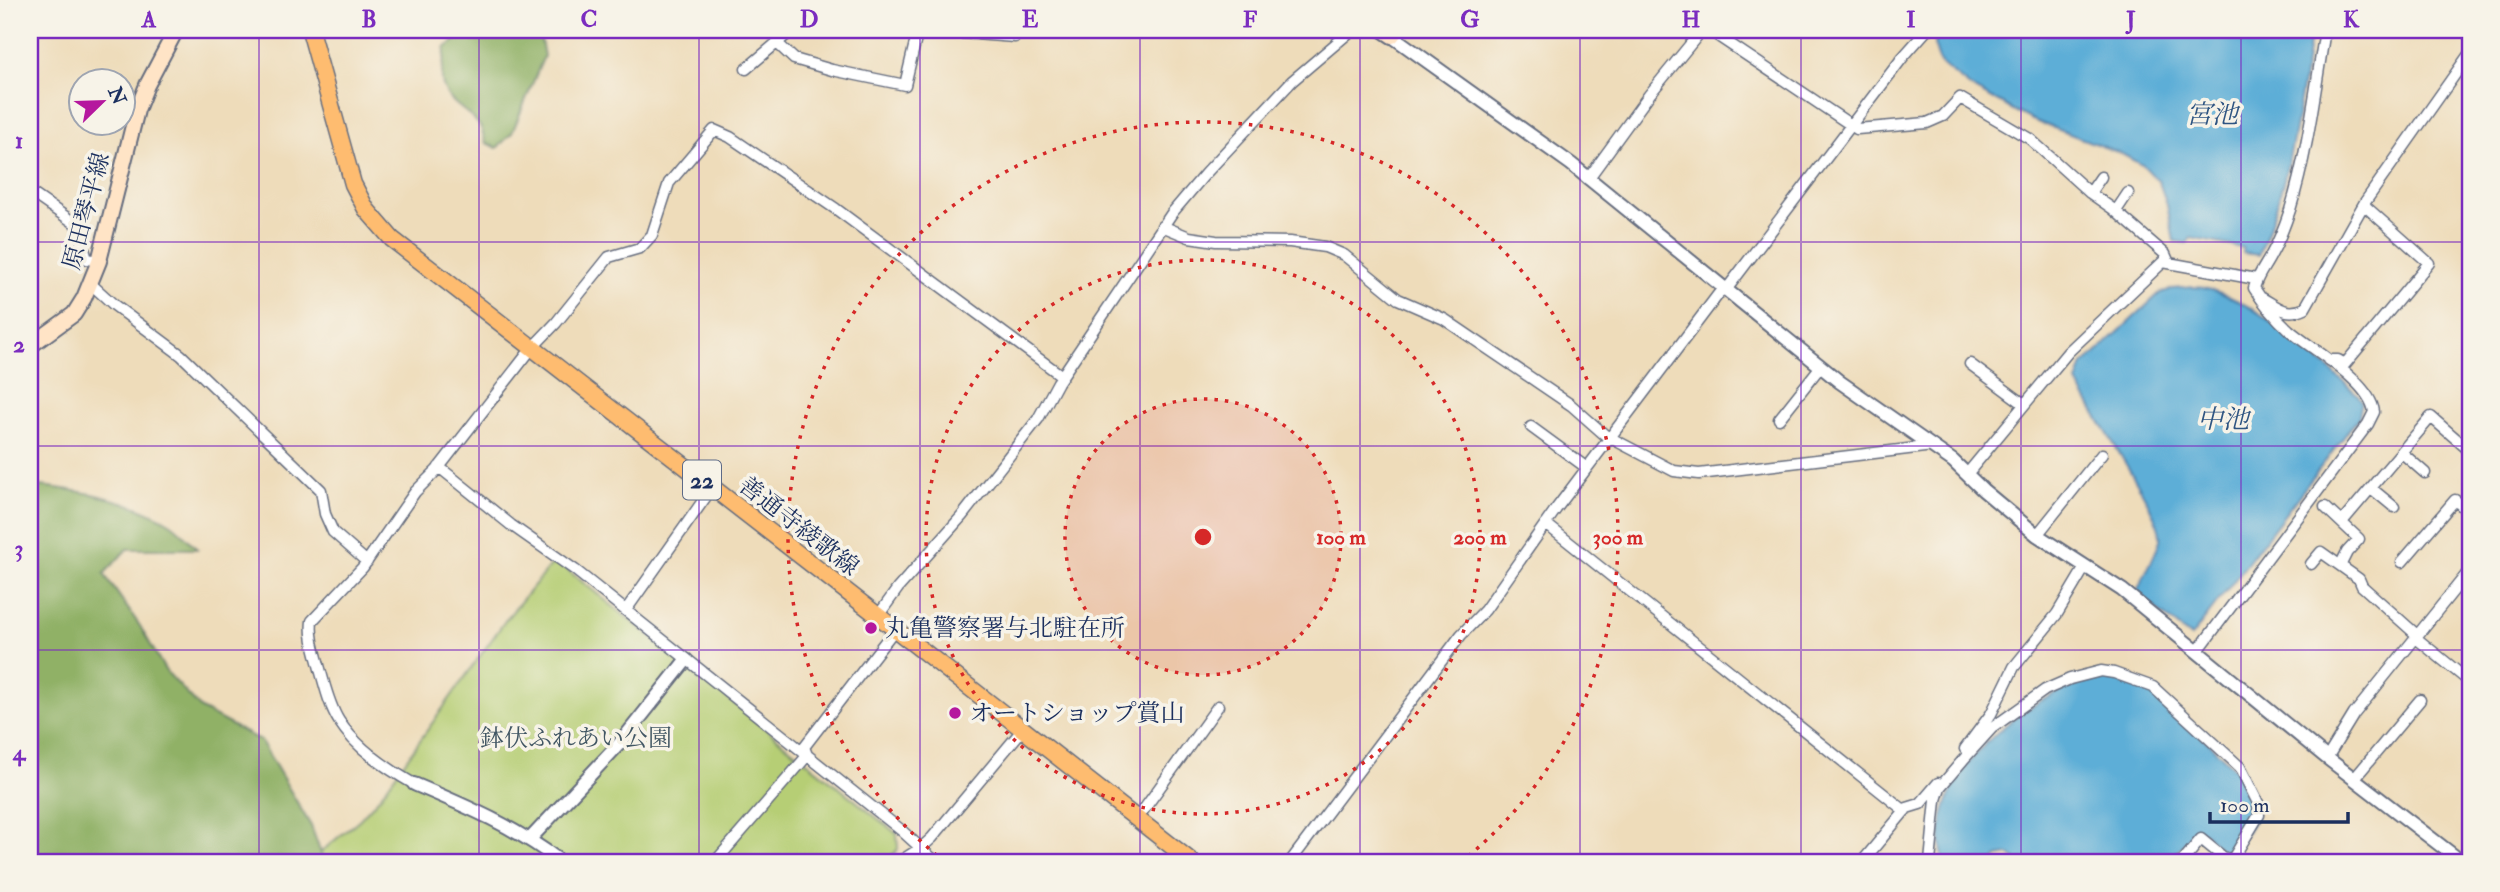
<svg xmlns="http://www.w3.org/2000/svg" width="2500" height="892" viewBox="0 0 2500 892" font-family="'IM FELL Double Pica','Noto Serif JP',serif">
<rect width="100%" height="100%" fill="#f7f3e8"/>
<filter id="ink" filterUnits="userSpaceOnUse"><feTurbulence type="fractalNoise" baseFrequency=".0143" numOctaves="2"/><feDisplacementMap in="SourceGraphic" scale="14" xChannelSelector="R" yChannelSelector="G"/><feConvolveMatrix kernelMatrix="1 2 1 2 8 2 1 2 1" color-interpolation-filters="sRGB"/></filter>
<filter id="wash" filterUnits="userSpaceOnUse"><feTurbulence type="fractalNoise" baseFrequency=".00686" numOctaves="4" result="noise"/><feDisplacementMap in="SourceGraphic" scale="28" xChannelSelector="R" yChannelSelector="G"/><feGaussianBlur stdDeviation="1.57" result="paint"/><feColorMatrix in="noise" values="0 0 0 0 0 0 0 0 0 0 0 0 0 0 0 0 0 1.4 0 .05"/><feComposite in="paint" operator="in"/></filter>
<g filter="url(#wash)">
<rect width="100%" height="100%" fill="#eedcba"/>
<path fill="#b6ce74" stroke="#687e69" stroke-width="2" d="M555,560L897,834L898,849L886,862H316L315,857L360,819L379,798L507,618Z"/>
<path fill="#90b166" stroke="#567062" stroke-width="2" d="M470,30H539L544,56L512,133L497,148L486,143C484,139 483,132 481,128C471,110 445,105 442,81C441,71 445,59 445,48Z
M30,485C76,489 130,499 170,523C180,529 189,541 197,549H127L104,574L140,626L165,670L201,709L261,741L311,826L324,862H30Z"/>
<path fill="#5daed7" stroke="#3c6e9a" stroke-width="2" d="M1940,30H2311C2299,110 2290,179 2259,255L2243,253V248L2191,238L2187,243L2174,241L2167,205L2159,182L2144,166L2120,153L2030,119L1970,87L1940,63L1934,44Z
M2194,287C2246,289 2319,360 2357,394L2362,401L2359,417L2191,637L2136,593C2141,582 2159,549 2160,539C2164,516 2091,411 2077,382L2083,365L2160,293L2172,289Z
M2102,677L2115,678L2138,685L2155,695L2189,724L2244,778L2253,799L2256,816L2248,830L2231,850L2221,851L2204,832L2197,831L2167,862H2019L2010,855L1997,857L1993,862H1944C1920,777 2028,691 2102,677Z"/>
</g>
<g filter="url(#ink)">
<g fill="none" stroke-linecap="round" stroke-linejoin="round">
<defs>
<path id="minor" d="M920,30L1015,37L1016,30
M2467,30L2470,38
M1718,36L1857,129L1927,123L1943,116L1960,98L2030,139L2090,193L2113,209L2165,254L2169,263
M777,43L794,59L832,70L905,85L918,30
M746,69L792,30
M1588,179L1649,95L1702,30
M30,192L76,224L87,259L99,261
M2090,193L2101,177
M2116,211L2128,193
M1162,226L1189,237L1216,241L1290,242L1325,247L1344,255L1398,299L1444,319L1571,405L1605,435L1674,471L1699,474L1933,446
M91,284L114,305L181,355L321,490L325,514L333,532L367,562
M1726,290L1903,57L1927,30
M2262,298C2278,307 2286,317 2305,308L2365,202L2470,53
M2328,360H2338L2345,364L2429,263L2364,205
M1970,364L2024,404
M1779,419L1821,366
M1531,427L1587,468
M2401,452L2425,473
M439,467L511,525L575,570L901,830L936,862
M1967,474L2068,352L2163,262L2256,279
M2371,488L2394,507
M2325,507L2359,539L2347,552L2341,564
M2342,522L2431,417L2470,451
M1546,524L1905,811
M2037,535L2102,454
M2402,562L2455,500L2470,513
M2311,564L2321,552L2359,579L2362,586L2418,636
M626,610L712,488
M878,616L898,588L962,516L1038,419L1058,382L1172,213L1205,174L1292,81L1352,30
M2416,638L2470,682
M2197,652L2368,424L2374,412C2370,381 2312,350 2289,330C2275,317 2264,304 2254,288C2258,274 2265,267 2271,255C2279,241 2285,225 2290,210C2308,152 2315,90 2325,30
M1965,749L1991,714L2014,667L2057,614L2085,567
M807,755L804,747L895,629
M2327,758L2354,714L2470,570
M2354,779L2420,700
M414,784C386,768 356,748 339,721C329,705 325,686 320,669C316,653 310,637 312,621L363,567L415,492L437,470L532,348L556,323L609,257L640,248L652,235L669,183L714,130L730,137L836,209L1062,376
M1137,819L1218,706
M715,862L807,756
M899,862L921,848L932,838L1023,729
M1290,862L1461,635L1485,610L1556,509L1723,288
M1862,862L1907,808L1920,804L1938,783
M1930,862L1936,800L1940,787L1963,760L1992,728L2045,690L2070,679L2101,671L2114,673L2153,687L2240,767L2258,803L2259,815L2232,860L2223,857L2201,839L2182,862"/>
<path id="tertiary" d="M1392,36L1571,164L1840,382L1953,461L1983,490L2037,535L2122,590L2327,758L2462,862
M414,784C466,806 516,827 561,862
M530,839L620,743L686,660"/>
<path id="secondary" d="M1383,30L1392,36L1397,30
M30,346L74,314L84,298L99,261L137,110L147,85L176,30"/>
<path id="primary" d="M310,30L353,184L366,209L392,239L895,629L1192,862"/>
</defs>
<use href="#minor" stroke="#656c7e" stroke-width="13"/>
<use href="#tertiary" stroke="#656c7e" stroke-width="16"/>
<use href="#secondary" stroke="#656c7e" stroke-width="18"/>
<use href="#primary" stroke="#656c7e" stroke-width="19"/>
<use href="#minor" stroke="#fff" stroke-width="10"/>
<use href="#tertiary" stroke="#fff" stroke-width="12"/>
<use href="#secondary" stroke="#ffe4c6" stroke-width="14"/>
<use href="#primary" stroke="#febc70" stroke-width="16"/>
</g>
</g>
<path fill="none" stroke="#7b2cbf" stroke-width="2" stroke-opacity="0.55" d="M259,30V862M479,30V862M699,30V862M920,30V862M1140,30V862M1360,30V862M1580,30V862M1801,30V862M2021,30V862M2241,30V862M30,242H2470M30,446H2470M30,650H2470"/>
<circle cx="1203" cy="537" r="138" fill="#d62828" fill-opacity=".12"/>
<g fill="none" stroke="#d62828" stroke-width="3.5" stroke-dasharray="3.5 7">
<circle cx="1203" cy="537" r="138"/>
<circle cx="1203" cy="537" r="277"/>
<path d="M945 862A415 415 0 1 1 1461 862"/>
</g>
<g fill="#b5179e" stroke="#f7f3e8" stroke-width="2.5">
<circle cx="871" cy="628" r="7"/>
<circle cx="955" cy="713" r="7"/>
</g>
<g text-anchor="middle" stroke-width="7" stroke-linejoin="round" paint-order="stroke">
<rect fill="#f7f3e8" stroke="#5d6a87" stroke-width="2" x="683" y="460.5" width="38" height="39" rx="5"/>
<g font-size="23" font-weight="bold" fill="#1b2f5e">
<text x="702" y="488">22</text>
</g>
<g font-size="24" fill="#1b2f5e" stroke="#f7f3e8">
<text transform="translate(86 211) rotate(-75)" y="8">原田琴平線</text>
<text transform="translate(799 526) rotate(38)" y="8">善通寺綾歌線</text>
</g>
<g font-size="24" fill="#1b2f5e" stroke="#f7f3e8" text-anchor="start">
<text x="885" y="636">丸亀警察署与北駐在所</text>
<text x="969" y="721">オートショップ賞山</text>
</g>
<g font-size="24" fill="#425764" stroke="#f7f3e8">
<text x="576" y="746">鉢伏ふれあい公園</text>
</g>
<g font-size="26" font-style="italic" fill="#2f5582" stroke="#f7f3e8">
<text x="2212" y="123">宮池</text>
<text x="2223" y="428">中池</text>
</g>
</g>
<circle cx="1203" cy="537" r="10" fill="#d62828" stroke="#f7f3e8" stroke-width="3.5"/>
<g font-size="21" text-anchor="middle" font-weight="bold" fill="#d62828" stroke="#f7f3e8" stroke-width="7" stroke-linejoin="round" paint-order="stroke">
<text x="1341" y="544">100 m</text>
<text x="1480" y="544">200 m</text>
<text x="1618" y="544">300 m</text>
</g>
<rect width="2500" height="892" fill="none" stroke="#f7f3e8" stroke-width="77"/>
<g transform="translate(102 102) rotate(67)"><circle r="33" fill="#f7f3e8" stroke="#9fa5b1" stroke-width="2"/>
<path d="M0-5L12 26L0 18L-12 26Z" fill="#b5179e"/>
<text y="-10" font-size="19" font-weight="bold" text-anchor="middle" fill="#1b2f5e">N</text>
</g>
<path d="M2210 812v10h138v-10" fill="none" stroke="#1b2f5e" stroke-width="3.5"/>
<text x="2220" y="812" font-size="21" fill="#1b2f5e" stroke="#f7f3e8" stroke-width="5" paint-order="stroke">100 m</text>
<rect x="38" y="38" width="2424" height="816" fill="none" stroke="#7b2cbf" stroke-width="2.5"/>
<g font-size="23" text-anchor="middle" font-weight="bold" fill="#7b2cbf">
<text x="149" y="27">A</text>
<text x="369" y="27">B</text>
<text x="589" y="27">C</text>
<text x="809" y="27">D</text>
<text x="1030" y="27">E</text>
<text x="1250" y="27">F</text>
<text x="1470" y="27">G</text>
<text x="1691" y="27">H</text>
<text x="1911" y="27">I</text>
<text x="2131" y="27">J</text>
<text x="2351" y="27">K</text>
<text x="19" y="148">1</text>
<text x="19" y="352">2</text>
<text x="19" y="556">3</text>
<text x="19" y="760">4</text>
</g>
</svg>
